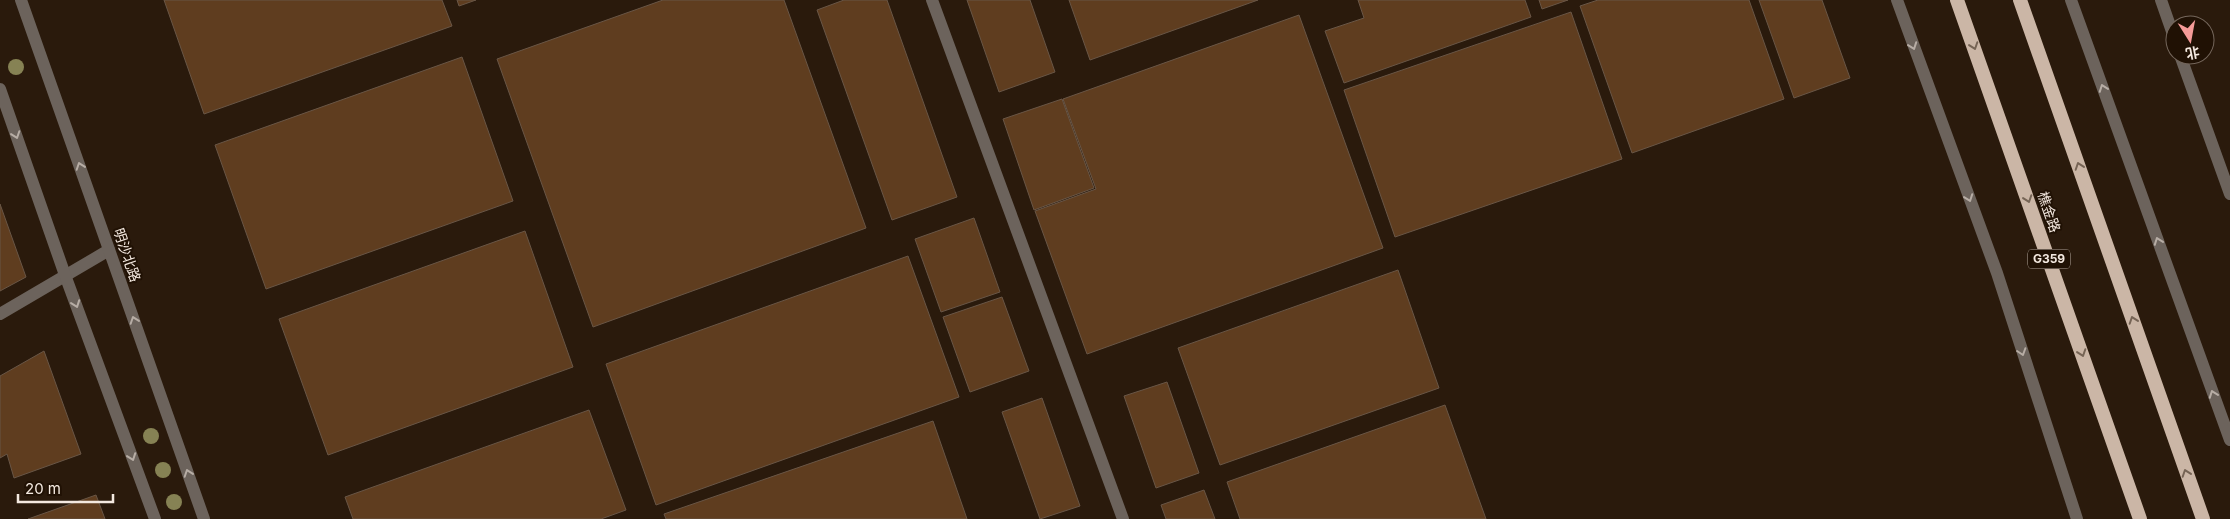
<svg xmlns="http://www.w3.org/2000/svg" width="2230" height="519" viewBox="0 0 2230 519" font-family="Inter,'Noto Sans SC',sans-serif">
<rect width="100%" height="100%" fill="#2a1a0c"/>
<path fill="#5f3d1f" stroke="#695646" d="M164,0H442L452,26L204,114Z
M457,0H476L459,6Z
M663,0H784L866,228L593,327L497,59Z
M844,0H887L957,197L892,220L817,10Z
M967,0H1030L1055,72L999,92Z
M1069,0H1258L1090,60Z
M1358,0H1525L1531,17L1344,83L1325,31L1364,18Z
M1539,0H1568L1542,9Z
M1598,0H1749L1784,99L1632,153L1580,6Z
M1759,0H1822L1850,78L1794,98Z
M1571,12L1622,159L1395,237L1344,90Z
M1299,15L1383,248L1087,354L1035,211L1096,189L1063,99Z
M462,57L513,201L266,289L215,145Z
M1062,99L1094,188L1034,210L1003,119Z
M0,204L26,277L0,291Z
M974,218L1000,292L941,312L915,239Z
M525,231L573,367L328,455L279,319Z
M908,256L959,397L656,505L606,364Z
M1398,270L1439,388L1220,465L1178,348Z
M1002,297L1029,371L970,392L943,317Z
M44,351L81,454L14,478L7,454L0,458V376Z
M1167,382L1199,473L1156,488L1124,396Z
M1042,398L1080,506L1040,519L1002,412Z
M1445,405L1486,519H1240L1227,482Z
M589,410L626,510L601,519H353L345,497Z
M933,421L967,519H666L664,514Z
M1204,490L1215,519H1166L1161,505Z
M96,495L105,519H28Z"/>
<g fill="none" stroke-linecap="round" stroke-linejoin="round">
<path stroke="#6c635c" stroke-width="12" d="M1897,0L1997,273L2077,519
M2071,0L2230,440"/>
<path stroke="#6c635c" stroke-width="12" d="M932,0L1123,519
M2161,0L2175,40
M2180,55L2230,194
M0,314L109,250"/>
<path stroke="#6c635c" stroke-width="12" d="M21,0L204,519
M0,89L65,275L155,519"/>
<path stroke="#cbb6a6" stroke-width="14" d="M1957,0L2140,519
M2020,0L2203,519"/>
</g>
<g fill="#868254">
<circle cx="16" cy="67" r="8"/>
<circle cx="151" cy="436" r="8"/>
<circle cx="163" cy="470" r="8"/>
<circle cx="174" cy="502" r="8"/>
</g>
<defs><path id="oneway-chevron" d="M-2-3.5L2.5 0L-2 3.5" fill="none" stroke-width="1.6" stroke-linecap="round" stroke-linejoin="round" transform="scale(1.25)"/></defs>
<g stroke="#b7ada5">
<use href="#oneway-chevron" transform="translate(1913 46) rotate(70)"/>
<use href="#oneway-chevron" transform="translate(2103 88) rotate(-110)"/>
<use href="#oneway-chevron" transform="translate(16 135) rotate(71)"/>
<use href="#oneway-chevron" transform="translate(80 166) rotate(-109)"/>
<use href="#oneway-chevron" transform="translate(1969 198) rotate(70)"/>
<use href="#oneway-chevron" transform="translate(2158 241) rotate(-110)"/>
<use href="#oneway-chevron" transform="translate(76 304) rotate(70)"/>
<use href="#oneway-chevron" transform="translate(134 320) rotate(-109)"/>
<use href="#oneway-chevron" transform="translate(2022 352) rotate(72)"/>
<use href="#oneway-chevron" transform="translate(2213 394) rotate(-110)"/>
<use href="#oneway-chevron" transform="translate(132 457) rotate(70)"/>
<use href="#oneway-chevron" transform="translate(188 473) rotate(-109)"/>
</g>
<g stroke="#766455">
<use href="#oneway-chevron" transform="translate(1974 46) rotate(71)"/>
<use href="#oneway-chevron" transform="translate(2079 166) rotate(-109)"/>
<use href="#oneway-chevron" transform="translate(2028 199) rotate(71)"/>
<use href="#oneway-chevron" transform="translate(2133 320) rotate(-109)"/>
<use href="#oneway-chevron" transform="translate(2082 353) rotate(71)"/>
<use href="#oneway-chevron" transform="translate(2186 473) rotate(-109)"/>
</g>
<g text-anchor="middle" stroke-width="4" stroke-linejoin="round" paint-order="stroke">
<rect fill="#201104" stroke="#b4a89e" stroke-width="1" x="2028" y="249.5" width="42" height="19" rx="4"/>
<g font-size="12" font-weight="bold" fill="#f4e9e0">
<text x="2049" y="263">G359</text>
</g>
<g font-size="14" fill="#f4e9e0" stroke="#201104">
<text transform="translate(2049 212) rotate(71)" y="5">樵金路</text>
<text transform="translate(127 255) rotate(71)" y="5">明沙北路</text>
</g>
</g>
<g transform="translate(2190 40) rotate(169)"><circle r="24" fill="#201104" stroke="#75675c"/>
<path d="M0-4L9 19L0 12L-9 19Z" fill="#f59b98"/>
<text y="-8" font-size="14" font-weight="bold" text-anchor="middle" fill="#f4e9e0">北</text>
</g>
<path d="M18 494v8h95v-8" fill="none" stroke="#f4e9e0" stroke-width="2.5"/>
<text x="25" y="494" font-size="15" fill="#f4e9e0" stroke="#201104" stroke-width="4" paint-order="stroke">20 m</text>
</svg>
